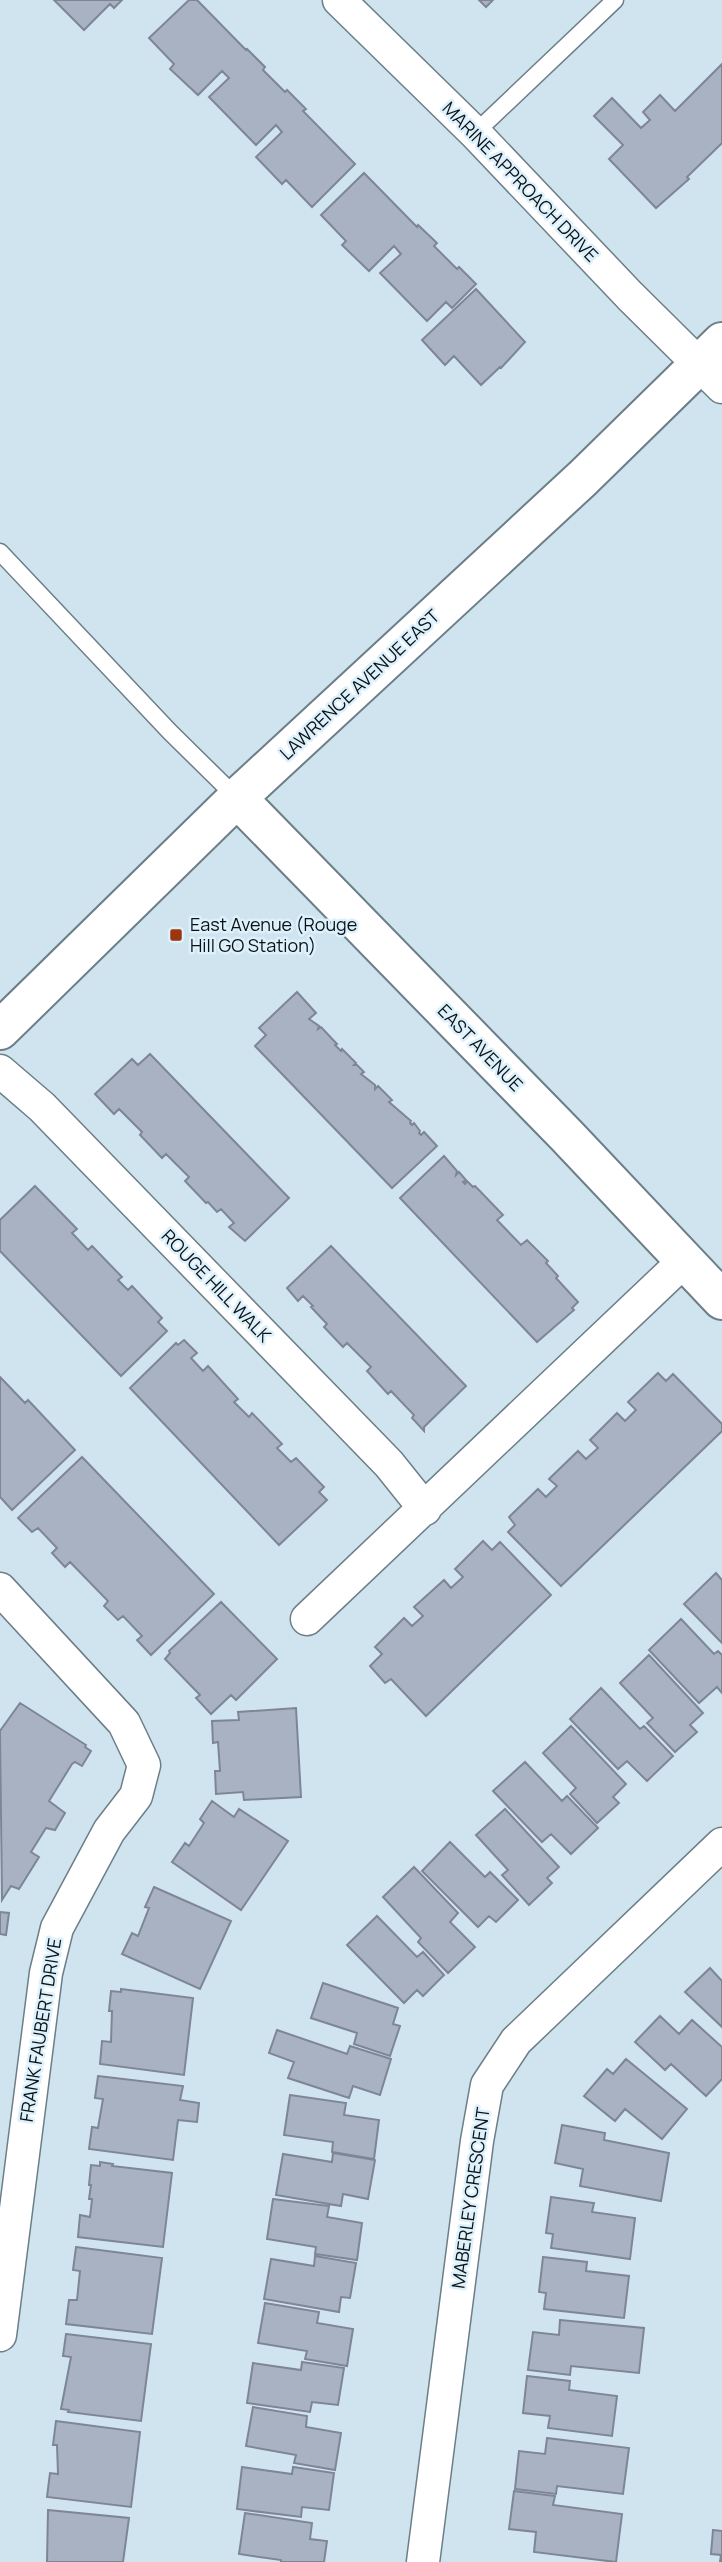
<svg xmlns="http://www.w3.org/2000/svg" width="722" height="2562" viewBox="0 0 722 2562" font-family="Manrope,sans-serif">
<rect width="100%" height="100%" fill="#d0e4ef"/>
<path fill="#a9b2c3" stroke="#7e8696" stroke-width="2" d="M54,0H122L114,8L110,4L84,30Z
M189,0H197L246,50L247,49L265,67L263,70L285,92L287,90L306,109L303,111L355,164L312,207L286,180L282,184L256,157L282,132L276,125L256,145L209,97L229,78L222,71L198,95L170,69L174,64L149,38Z
M479,0H493L486,7Z
M722,64V143L687,177L689,179L656,208L609,159L623,145L594,116L612,98L641,128L650,120L643,112L660,95L675,111Z
M364,173L417,227L418,225L437,243L434,246L457,269L459,267L476,284L452,308L446,302L427,321L380,273L401,254L394,246L369,271L342,245L346,241L321,215Z
M476,289L525,342L501,368L500,367L481,385L454,356L445,365L422,340Z
M297,992L316,1013L309,1019L319,1026L318,1029L321,1027L337,1044L335,1045L341,1051L342,1049L356,1063L354,1065H357L364,1072L361,1074L375,1085V1089L378,1086L392,1100L389,1102L411,1121L410,1123L412,1125L414,1123L420,1131L419,1133L421,1135L424,1132L437,1146L392,1188L255,1046L266,1035L259,1028Z
M150,1054L289,1198L245,1241L229,1227L234,1223L221,1209L217,1212L208,1202L206,1203L185,1181L189,1177L166,1154L162,1158L140,1135L142,1132L119,1109L114,1114L95,1094L132,1059L138,1065Z
M444,1156L457,1171L456,1175L459,1172L466,1180L463,1182L465,1184L467,1181L473,1187L475,1186L503,1215L497,1220L521,1245L527,1240L548,1261L546,1263L558,1276L556,1278L578,1302L572,1308L574,1310L537,1342L400,1198Z
M35,1186L77,1229L72,1233L88,1250L92,1246L122,1277L118,1280L128,1290L132,1286L162,1318L158,1322L167,1331L121,1376L0,1251V1220Z
M331,1246L466,1386L424,1427V1431L412,1418L414,1415L391,1391L388,1394L367,1371L371,1367L347,1343L343,1347L324,1327L327,1324L311,1307L313,1306L303,1296L298,1301L287,1288Z
M184,1340L197,1353L191,1358L203,1371L208,1366L238,1399L234,1402L249,1417L252,1413L282,1444L277,1448L291,1462L296,1458L324,1487L319,1492L327,1500L279,1545L130,1388L176,1343L178,1345Z
M658,1373L666,1381L673,1374L722,1424V1431L561,1586L508,1532L515,1525L509,1517L538,1489L546,1497L557,1486L549,1479L578,1451L586,1459L598,1448L590,1440L617,1413L625,1421L636,1410L628,1402Z
M0,1377L25,1403L28,1400L75,1450L12,1510L0,1497Z
M82,1457L214,1594L151,1655L137,1640L142,1636L123,1616L118,1620L104,1606L108,1601L70,1562L65,1567L52,1553L57,1548L38,1528L32,1532L18,1518Z
M483,1541L492,1550L500,1542L551,1595L426,1716L391,1679L385,1683L370,1666L382,1654L375,1647L404,1618L412,1626L423,1616L414,1607L444,1580L451,1588L463,1577L455,1569Z
M716,1573L722,1580V1643L684,1604Z
M221,1602L277,1659L236,1700L231,1695L211,1714L196,1698L200,1695L165,1659L170,1653L169,1651Z
M681,1619L714,1654L718,1651L722,1655V1693L717,1687L699,1703L649,1650Z
M649,1655L703,1713L690,1725L697,1732L675,1752L647,1723L653,1718L620,1683Z
M601,1688L640,1729L644,1726L673,1756L647,1781L627,1761L618,1769L570,1719Z
M20,1703L86,1745L85,1747L91,1751L82,1766L75,1762L72,1764L49,1801L65,1813L55,1830L46,1828L31,1852L39,1857L19,1889L11,1886L2,1900L0,1731Z
M296,1708L301,1797L244,1800L243,1792L216,1794L215,1771H220L218,1742L213,1743L212,1721L239,1720L238,1712Z
M571,1726L626,1784L613,1797L619,1803L597,1823L570,1794L576,1788L543,1753Z
M525,1762L562,1801L567,1796L598,1828L571,1854L551,1834L542,1842L493,1791Z
M212,1801L234,1817L239,1809L288,1841L241,1910L172,1862L185,1843L189,1846L204,1823L200,1819Z
M505,1809L559,1867L547,1878L552,1883L529,1905L502,1875L508,1870L476,1835Z
M450,1842L485,1877L490,1872L518,1900L496,1922L489,1916L478,1927L422,1871Z
M414,1867L458,1913L450,1922L475,1947L448,1973L418,1942L421,1938L383,1897Z
M154,1887L231,1921L200,1989L122,1954L132,1933L138,1936L149,1908L145,1907Z
M0,1912L9,1913L6,1935L0,1934Z
M377,1916L417,1957L423,1952L444,1975L423,1996L417,1990L404,2003L347,1945Z
M710,1968L722,1981V2027L685,1992Z
M323,1983L398,2008L393,2024L400,2026L390,2056L354,2044L357,2033L311,2018Z
M121,1989L193,1998L184,2075L100,2064L102,2041L111,2042L112,2011H109L111,1991L121,1992Z
M660,2016L679,2034L692,2020L722,2047V2079L706,2096L671,2064L665,2070L635,2042Z
M277,2030L347,2054L350,2046L391,2059L380,2095L353,2086L349,2098L288,2078L294,2062L269,2053Z
M626,2059L687,2109L662,2139L625,2109L615,2121L584,2096L607,2069L613,2074Z
M98,2076L183,2086L180,2100L199,2103L197,2122L178,2120L173,2160L89,2149L92,2127L98,2128L103,2099L95,2098Z
M290,2095L346,2103L344,2115L379,2120L374,2159L332,2152L333,2142L284,2135Z
M562,2125L605,2133L604,2140L669,2153L661,2201L580,2186L583,2169L555,2163Z
M333,2153L375,2160L368,2199L343,2194L341,2206L276,2195L283,2154L332,2162Z
M100,2162L113,2164L112,2166L172,2173L163,2247L78,2237L80,2215L90,2217L92,2199H89L91,2185H89L91,2165L100,2166Z
M551,2197L594,2203L592,2212L635,2218L630,2259L551,2248L553,2234L546,2233Z
M273,2199L329,2206L327,2217L362,2223L357,2260L315,2254L316,2247L267,2239Z
M76,2247L162,2258L152,2334L66,2324L69,2300H77L80,2271L73,2270Z
M315,2256L356,2263L350,2298L341,2297L339,2312L264,2299L271,2259L314,2266Z
M543,2257L587,2262L586,2271L629,2276L624,2318L544,2309L546,2293L539,2292Z
M265,2303L319,2312L317,2323L353,2329L347,2366L305,2359L307,2351L258,2343Z
M560,2320L644,2328L639,2373L571,2366L570,2375L528,2370L533,2332L559,2335Z
M66,2334L151,2344L141,2421L68,2412L69,2410L61,2409L71,2357L63,2356Z
M302,2362L344,2368L338,2405L312,2402L310,2412L247,2403L253,2363L301,2370Z
M527,2376L570,2381L569,2390L617,2396L612,2436L548,2428L550,2416L523,2413Z
M253,2407L307,2416L306,2427L341,2433L335,2470L294,2463L296,2455L246,2446Z
M56,2421L140,2432L131,2507L47,2497L50,2473L58,2474L57,2445H53Z
M547,2438L629,2448L623,2494L557,2486L556,2494L515,2489L519,2451L545,2454Z
M242,2467L292,2474L293,2467L334,2473L329,2510L302,2507L301,2517L237,2509Z
M514,2491L555,2496L553,2505L622,2514L616,2562L534,2552L536,2532L509,2529Z
M48,2510L129,2518L123,2562H47Z
M245,2513L312,2523L310,2539L327,2541L324,2562H281V2560L239,2554Z
M713,2530L722,2531V2562H720L721,2555L711,2554Z"/>
<g fill="none" stroke-linecap="round" stroke-linejoin="round">
<defs>
<path id="lane" d="M475,133L615,0
M0,552L170,732L237,798"/>
<path id="street" d="M339,0L475,133L630,296L722,387
M0,1071L42,1107L389,1464L425,1509
M0,1589L124,1723L144,1765L136,1796L109,1831L57,1928L46,1973L0,2335
M307,1619L684,1261
M423,2562L477,2141L487,2085L516,2041L722,1844"/>
<path id="secondary" d="M237,798L566,1135L722,1300
M0,1030L237,798L583,478L722,342"/>
</defs>
<use href="#lane" stroke="#6c7e88" stroke-width="19"/>
<use href="#street" stroke="#6c7e88" stroke-width="35"/>
<use href="#secondary" stroke="#6c7e88" stroke-width="42"/>
<use href="#lane" stroke="#fff" stroke-width="16"/>
<use href="#street" stroke="#fff" stroke-width="32"/>
<use href="#secondary" stroke="#fff" stroke-width="38"/>
</g>
<rect fill="#9b350d" stroke="#ddf1fc" stroke-width="2.5" x="169" y="928" width="14" height="14" rx="3.5"/>
<g text-anchor="middle" stroke-width="5" stroke-linejoin="round" paint-order="stroke">
<g font-size="18" fill="#0b1215" stroke="#ddf1fc">
<text transform="translate(520 182) rotate(46)" y="6">MARINE APPROACH DRIVE</text>
<text transform="translate(360 685) rotate(-43)" y="6">LAWRENCE AVENUE EAST</text>
<text transform="translate(480 1048) rotate(46)" y="6">EAST AVENUE</text>
<text transform="translate(216 1286) rotate(46)" y="6">ROUGE HILL WALK</text>
<text transform="translate(41 2030) rotate(-81)" y="6">FRANK FAUBERT DRIVE</text>
<text transform="translate(471 2198) rotate(-82)" y="6">MABERLEY CRESCENT</text>
</g>
<g font-size="18" fill="#0b1215" stroke="#ddf1fc" text-anchor="start">
<text x="190" y="931">East Avenue (Rouge<tspan x="190" dy="21">Hill GO Station)</tspan></text>
</g>
</g>
</svg>
